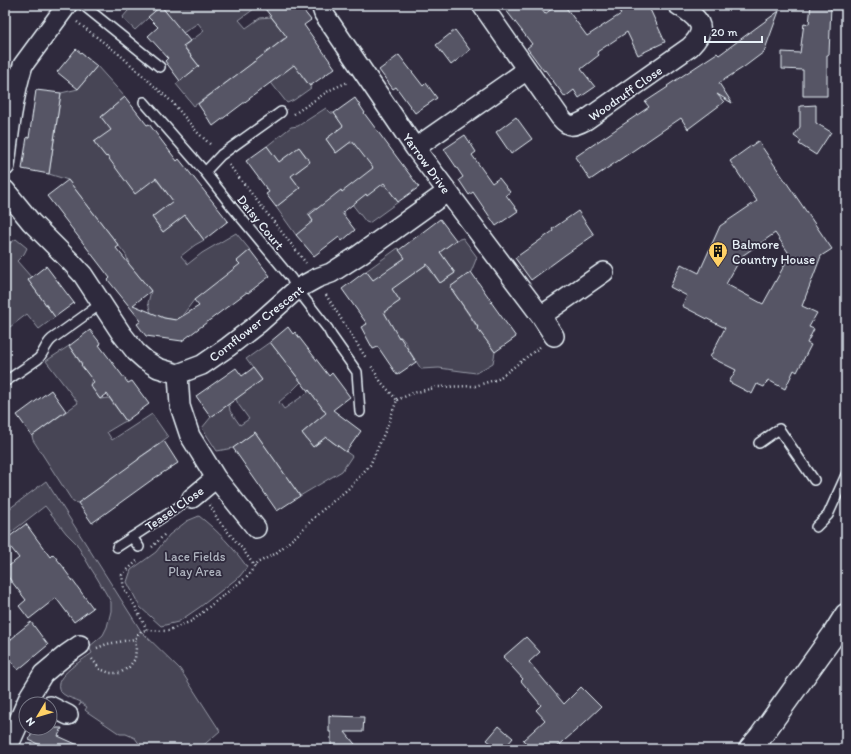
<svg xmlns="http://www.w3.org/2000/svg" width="851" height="754" viewBox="0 0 851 754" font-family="Itim,sans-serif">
<rect width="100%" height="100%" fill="#2f2a3d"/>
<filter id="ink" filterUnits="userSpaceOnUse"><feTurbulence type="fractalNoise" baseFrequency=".025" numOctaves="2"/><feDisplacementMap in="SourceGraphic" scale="8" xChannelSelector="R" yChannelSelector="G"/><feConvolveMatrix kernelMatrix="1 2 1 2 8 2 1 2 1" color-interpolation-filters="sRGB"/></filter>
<g filter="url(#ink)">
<path fill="#464455" stroke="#979aa6" d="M133,5H262L263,7L254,9L239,20L246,28L260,18L271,17L288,38L283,39L270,50L286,71L299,60L313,66L301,75L311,88L294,100L287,103L254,61L249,66L194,106L176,84L199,66L184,46L204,31L198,23L183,33L166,20L167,13L161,6L135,30L122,18Z
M97,66L125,97L101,117L112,130L95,143L106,157L119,147L155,178L174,202L165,207L152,217L163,232L185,215L204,240L195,245L181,256L188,264L202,253L236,233L250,250L238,261L246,271L194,300L182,316L176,320L164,318L151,313L148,303L151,291L129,264L126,255L68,180L49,174L61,93L78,89Z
M326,108L331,113H334L344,127L339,129L326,139L336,153L349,143H354L375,169L381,185L386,186L398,202L369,223L366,222L341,190L345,216L337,207L327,221L316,208L308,214L318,228L296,235L276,207L300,188L290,175L297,172L310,161L299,147L279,162L267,146L291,127L298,126Z
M463,238L477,257L471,272L450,287C465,309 479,331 495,352L493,363L476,373L439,368L421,369L407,347V344L401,337L397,336L385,314V311L400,301L390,286L375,283L366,271L398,248L405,258L396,264L406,279L426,265L440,283L455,273L440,252L456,240Z
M16,239L27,248L24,254L17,261L31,277L28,280L55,317L39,329L27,314L10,327L6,321L5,322V247Z
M270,342L301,382L292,391L279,402L284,409L310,391L327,414L316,421L302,433L313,447L327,436L331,441L352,456L342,471L300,496L255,432L233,448L217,451L202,428L211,417L229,404L230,411L240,425L249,419L238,404L236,399L261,379L246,359Z
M69,346C77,357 83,368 92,379L90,385L100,399L109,398L126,421L122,423L107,432L112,440L152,414L168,437L139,458L135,463L78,503L73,502L33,440L32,436L78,403L46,361Z
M46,481L141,631L180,669L220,731L199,749H147L140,745L135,738L126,734H120L86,711L85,710L87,707L81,703L79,706L81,702C75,699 68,698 63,694C46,680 83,660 92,653L89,647L103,635L107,627L111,611V602L97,578L90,567L76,543L66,533L45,506L5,537V512Z
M199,516C218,531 233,547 247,567L240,576L200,607L178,622L161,626L140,607L127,582L131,570L156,552L169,535L187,521Z"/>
<path fill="#575565" stroke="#e8f1f8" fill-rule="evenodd" d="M262,5H299L311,20L304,25L335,68L310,86L294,65L213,126L198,104L287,37Z
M502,5H538L545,14L557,5H564L587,36L621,14L615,5H648L665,42L638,55L627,32L597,52L599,55L581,69L595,87L579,98L574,90L565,97L545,70L544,71L527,48L532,44Z
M811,5H831L829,55H827V96H803V70L782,69V52L800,53L804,23L809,24Z
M161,6L190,41L183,46L199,66L180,81L165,61L168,58L148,36L158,27L148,17Z
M779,11L764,52L744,67L719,83L732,103L717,94L724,102L688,129L681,118L590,180L575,157L649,107L645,102L668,87L667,86L717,53L719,55Z
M455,30L470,50L451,65L436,45Z
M76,49L97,66L78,89L57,72Z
M399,55L423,86L426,83L437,98L415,113L396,87L393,89L379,70Z
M36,90L61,93L49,174L22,169L27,137L29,138Z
M125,97L147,125L149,124L177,161L179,159L228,221L204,240L185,215L163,232L152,217L173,201L156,178L135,194L107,156L106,157L94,142L111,130L101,117Z
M355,98L365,113H364L419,187L398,202L384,183L367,196L366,194L342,213L355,230L342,241L339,237L314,256L296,235L313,221L309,215L341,190L342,192L373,168L352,141L336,153L326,139L343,126L334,113Z
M816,105V123L831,132L816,155L799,144L801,141L794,136L800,127V106Z
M516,117L532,139L511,154L496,132Z
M465,135L476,152L472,155L492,183L499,178L510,192L506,195L518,211L496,226L473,192L469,195L459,180L463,177L444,149Z
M758,141L832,249L821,256L802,306L817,313L809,327L814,329L807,343L811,345L797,372L794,370L785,389L768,380L764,387L757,384L752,394L729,382L736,370L710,357L725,328L682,306L687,296L670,287L681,264L699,273L720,226L757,201L730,161ZM775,233L790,255L763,304L726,284L742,256Z
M267,146L279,162L299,147L310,162L291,176L300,188L276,207L266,194L269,192L246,161Z
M68,180L119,246L116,248L151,291L133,305L164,318L176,320L199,306L194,300L240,264L237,261L250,250L270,276L248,293L247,292L182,341L146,336L137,324L141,321L108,280L110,278L47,196Z
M578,211L594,235L565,255L531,280L515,258L553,231L552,229Z
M440,219L456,240L440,252L455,273L440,283L427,264L392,289L400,301L384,312L399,338L400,337L416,362L397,375L378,347L373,349L361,327L367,324L342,289L366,271L373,280L405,258L399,250Z
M46,266L74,303L55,317L28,280Z
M471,272L492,302H491L516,337L495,352L477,328L478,327L450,287Z
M288,327L293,334L295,332L329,376L332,373L350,397L333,410L361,431L346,452L326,437L313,447L302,433L326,413L309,390L308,391L270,342Z
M90,330L101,344L99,345L128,383L132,381L149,404L126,421L107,394L100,399L90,385L94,382L81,365L82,364L69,346Z
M236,368L242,376L253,368L262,380L211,417L196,396Z
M51,390L66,411L32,436L17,415Z
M255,432L300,496L277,511L233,448Z
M164,441L178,463L153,479L92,523L78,503L139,459V458Z
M26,524L50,557L53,554L65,569H64L93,608L74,622L56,598L29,619L19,606L26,600L5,573V569L19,558L5,540Z
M31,622L48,645L18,670L5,654V644L16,635V634Z
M526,637L540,652L529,662L564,704L581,687L601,707L583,724L555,749H531L523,740L545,720L536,710L541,705L521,681L523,679L503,657Z
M329,715L332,716V715V716L364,717L363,732H345L359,749H331V732H329Z
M499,726L513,738L504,749H498L487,740Z
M34,728H62L58,736L87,749H49L29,740Z"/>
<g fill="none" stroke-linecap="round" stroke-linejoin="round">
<defs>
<path id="service" d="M83,5L160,67
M5,71L20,76
M144,102L205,172
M281,112L221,155L205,172L233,208L291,278L297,289L328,329L331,335L357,372L360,412
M6,381L38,359C44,353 45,345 52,339L102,303
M759,443L779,429L814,480
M816,527L828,515L846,475
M132,537L139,547
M117,547L192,498"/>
<path id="minor" d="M321,5L324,14L415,148L541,316L554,336
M482,5L560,117C569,128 573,127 586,120L690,47C711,27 697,17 678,5
M415,148L527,70
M5,166C9,132 13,97 23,65L67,5
M5,190L31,222L71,262L83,275L121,333L136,352L145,360L158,368L178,374L202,365L228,347L259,323L297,289L317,278L331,273L359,255L447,192
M541,316L604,272
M178,374L180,406L190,436L216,478L256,528
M192,498L216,478
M26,704L30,695L43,674L67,654L80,645
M50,706L68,715
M7,749L17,727L19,720L26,704"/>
<path id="primary" d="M750,749L761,736L834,634L846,615"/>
</defs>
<use href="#service" stroke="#e8f1f8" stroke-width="12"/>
<use href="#minor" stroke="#e8f1f8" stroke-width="22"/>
<use href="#primary" stroke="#e8f1f8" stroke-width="25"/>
<path stroke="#e8f1f8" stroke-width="2.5" stroke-dasharray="1 3" stroke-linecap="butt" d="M77,22L120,55L172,102L198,133L211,145
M294,114L330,90L348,82
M229,165L306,263
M326,295L366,358
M397,400L413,393L438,387L475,386L498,379L540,347
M210,505L218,520L244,551L255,567
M152,547L166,533
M137,561L122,575L124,589L135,606L147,630
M97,648L107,644L135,639L141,631L147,630L167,631L192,621L221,597L247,577L257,563L275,554L297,535L320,512L348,489L370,465L387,427L397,400L381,382L370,364
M92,659L100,669L110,673H120L129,667L135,659L136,648L135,639"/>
<use href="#service" stroke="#2f2a3d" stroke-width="9"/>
<use href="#minor" stroke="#2f2a3d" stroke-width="19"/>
<use href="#primary" stroke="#2f2a3d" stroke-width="22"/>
</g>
</g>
<defs>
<symbol id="building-pin" viewBox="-11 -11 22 30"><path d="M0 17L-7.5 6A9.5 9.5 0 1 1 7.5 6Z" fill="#ffd166" stroke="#2f2a3d"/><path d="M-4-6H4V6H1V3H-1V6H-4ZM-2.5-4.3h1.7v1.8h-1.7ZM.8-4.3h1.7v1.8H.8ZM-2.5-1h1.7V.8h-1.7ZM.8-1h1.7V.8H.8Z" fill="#111"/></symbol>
</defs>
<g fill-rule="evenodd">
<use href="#building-pin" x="707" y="240" width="22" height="30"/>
</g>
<g text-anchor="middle" stroke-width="3.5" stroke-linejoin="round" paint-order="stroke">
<g font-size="13" fill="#e8f1f8" stroke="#2f2a3d">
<text transform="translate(625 93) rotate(-35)" y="5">Woodruff Close</text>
<text transform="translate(427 163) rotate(54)" y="5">Yarrow Drive</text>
<text transform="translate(261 222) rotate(51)" y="5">Daisy Court</text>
<text transform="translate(256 323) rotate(-38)" y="5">Cornflower Crescent</text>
<text transform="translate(174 508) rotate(-35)" y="5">Teasel Close</text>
</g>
<g font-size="13" fill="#e8f1f8" stroke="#2f2a3d" text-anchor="start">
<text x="732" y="249">Balmore<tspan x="732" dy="15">Country House</tspan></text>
</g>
<g font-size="13" fill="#afb4bf" stroke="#2f2a3d">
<text x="195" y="561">Lace Fields<tspan x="195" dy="15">Play Area</tspan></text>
</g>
</g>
<rect width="851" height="754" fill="none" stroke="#2f2a3d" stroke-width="20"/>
<rect x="10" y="10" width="831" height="734" fill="none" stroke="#e8f1f8" stroke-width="1.5" filter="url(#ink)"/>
<g transform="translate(38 716) rotate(232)"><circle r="19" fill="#2f2a3d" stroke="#797a88"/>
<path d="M0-3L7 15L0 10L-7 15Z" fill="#ffd166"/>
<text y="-6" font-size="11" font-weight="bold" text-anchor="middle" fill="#e8f1f8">N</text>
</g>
<path d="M705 36v6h57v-6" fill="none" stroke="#e8f1f8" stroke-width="2"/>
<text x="711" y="36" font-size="12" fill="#e8f1f8" stroke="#2f2a3d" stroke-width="3" paint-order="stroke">20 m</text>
</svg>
